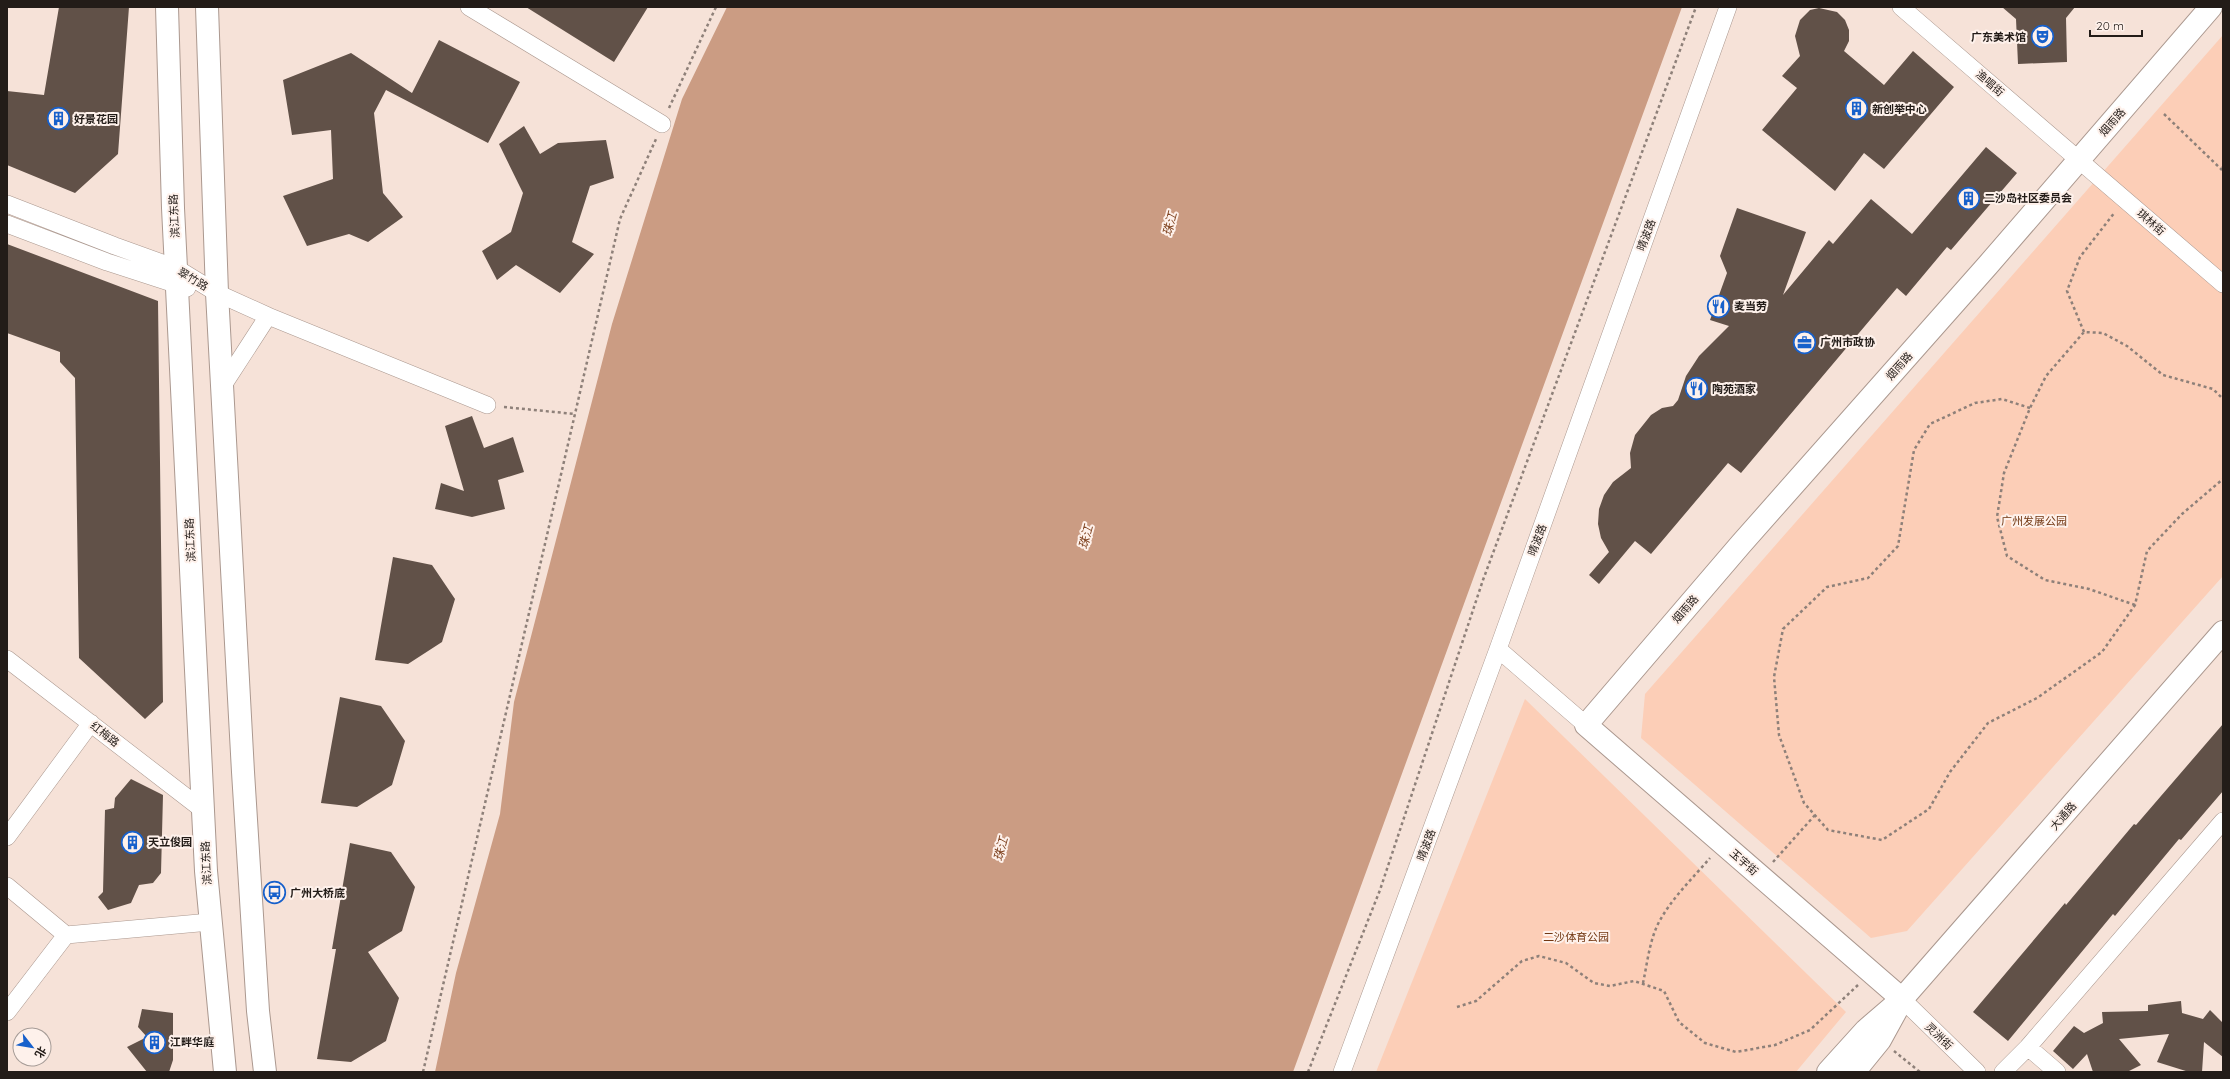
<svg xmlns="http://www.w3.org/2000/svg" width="2230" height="1079" viewBox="0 0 2230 1079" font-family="Quicksand,'Noto Sans SC',sans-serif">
<rect width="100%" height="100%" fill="#f6e2d8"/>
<path fill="#fcceb7" d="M2223,35V576L1907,931L1871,938L1641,738L1645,694Z
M1525,699L1846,1012L1796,1072H1376Z"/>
<path fill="#cb9c83" d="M727,7H1682L1293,1072H435L456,973L500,814L514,702L612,324L682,99Z"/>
<path fill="#615148" d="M59,7H129L118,154L75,193L7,165V91L44,95Z
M526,7H648L614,62Z
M2002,7H2075L2066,18L2067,62L2018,64L2016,19Z
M1819,8L1837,12L1845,20L1849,30V41L1844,51L1884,85L1913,51L1954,87L1884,169L1864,153L1835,191L1762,130L1797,88L1782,76L1800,56L1795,36L1800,20L1810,10Z
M439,40L520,82L488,143L386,90L374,113L383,193L403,217L368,242L349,234L307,246L283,196L333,179L331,130L292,135L283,80L351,53L412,93Z
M524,126L540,154L558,143L606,140L614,178L590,186L572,242L594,254L560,293L516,265L497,280L482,251L511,232L523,193L499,144Z
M1986,147L2017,173L1951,250L1947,247L1906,296L1897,288L1741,473L1728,463L1651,554L1635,541L1599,584L1589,575L1609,552L1601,538L1598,524L1599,509L1604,495L1613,482L1631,468L1630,453L1635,435L1651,415L1662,408L1673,406L1678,400L1686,376L1699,356L1729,326L1710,320L1727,273L1720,256L1737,208L1806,232L1783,295L1829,240L1833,244L1871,199L1912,234Z
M7,244L158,301L163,702L145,719L79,658L75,378L60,362V352L7,333Z
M472,416L484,448L513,437L524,472L498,480L505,509L472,517L435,509L441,483L464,491L445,426Z
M393,557L432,565L455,599L442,642L408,664L375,660Z
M340,697L381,706L405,741L392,785L357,807L321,803Z
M2223,724V791L2181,840L2179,839L2115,916L2113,914L2008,1041L1973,1012L2065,903L2066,905L2134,824L2136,825Z
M131,779L163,795L161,873L153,883L139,885L131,903L108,910L98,897L103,892L105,810L114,808L115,798Z
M350,843L391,852L415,887L402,931L368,952L399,998L386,1041L351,1062L317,1059L336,949H332Z
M2181,1001L2182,1013L2203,1019L2210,1010L2223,1023V1057L2204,1042L2202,1072H2189L2157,1062L2169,1034L2119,1039L2141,1065L2127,1072H2093L2087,1054L2073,1069L2053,1051L2074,1026L2084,1033L2103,1023L2102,1012L2148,1011V1005Z
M142,1009L173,1013V1060L169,1072H147L127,1047L147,1037L138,1027Z"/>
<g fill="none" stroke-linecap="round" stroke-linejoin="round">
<defs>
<path id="minor" d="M469,7L662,124
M1901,7L2223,284
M7,204L115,246L176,268L217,293L268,316
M7,224L107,262L187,288
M222,387L268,316L487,405
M1498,649L1586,725
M7,659L203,810
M7,837L91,723
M7,886L66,935
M1902,999L1977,1072
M7,1012L66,935L210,922
M1342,1072L1498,649L1728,7
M2003,1072L2028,1047
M2057,1072L2028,1047L2223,821"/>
<path id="major" d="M167,7L173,208L206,871L225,1072
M207,7L217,293L243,772L258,1011L265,1072
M1902,999L1586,725L1741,544L1988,265L2211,7
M1828,1072L1866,1030L1902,999L2223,632
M1854,1072L1880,1040L1897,1009"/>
</defs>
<use href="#minor" stroke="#ab988f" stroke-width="18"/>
<use href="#major" stroke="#ab988f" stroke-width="24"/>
<path stroke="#8e8079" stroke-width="2.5" stroke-dasharray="3 3" stroke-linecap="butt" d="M669,108L716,7
M2164,114L2222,170
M2223,166V172
M2084,332L2067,291L2080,257L2115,212
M504,407L575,414
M2030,408L2002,399L1975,403L1930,424L1914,450L1898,546L1868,578L1827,587L1783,629L1774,677L1779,735L1804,803L1828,830L1882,840L1929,809L1950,772L1988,723L2037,698L2102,652L2135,605L2147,551L2182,514L2223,479
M2135,605L2089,589L2045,580L2007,556L1997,517L2004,473L2030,408L2046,376L2084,332L2103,333L2127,346L2163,375L2213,389L2223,399
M1773,862L1815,815
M1643,983C1647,965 1649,944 1657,926C1669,901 1692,879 1710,858
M1457,1007L1476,1001L1522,961L1539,956L1566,963L1594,983L1610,986L1634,981L1664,991L1679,1022L1705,1043L1736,1052L1775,1045L1810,1030L1858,985
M1894,1051L1920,1072
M423,1072L620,219L656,139
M1308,1072L1380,890L1483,580L1696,7"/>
<use href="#minor" stroke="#fff" stroke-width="17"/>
<use href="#major" stroke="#fff" stroke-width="22"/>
</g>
<defs>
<symbol id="theatre-ring" viewBox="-11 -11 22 22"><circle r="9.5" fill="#fef1eb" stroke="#1760cb" stroke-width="1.5"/><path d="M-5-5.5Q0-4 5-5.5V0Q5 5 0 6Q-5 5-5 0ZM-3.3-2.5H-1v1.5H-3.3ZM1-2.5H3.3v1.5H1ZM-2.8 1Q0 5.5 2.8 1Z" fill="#1760cb"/></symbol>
<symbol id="building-ring" viewBox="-11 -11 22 22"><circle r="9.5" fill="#fef1eb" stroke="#1760cb" stroke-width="1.5"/><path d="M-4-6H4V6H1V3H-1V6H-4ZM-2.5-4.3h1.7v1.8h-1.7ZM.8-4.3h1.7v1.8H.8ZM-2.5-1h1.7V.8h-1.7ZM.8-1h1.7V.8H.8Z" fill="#1760cb"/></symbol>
<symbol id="restaurant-ring" viewBox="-11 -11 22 22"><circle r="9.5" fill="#fef1eb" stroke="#1760cb" stroke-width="1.5"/><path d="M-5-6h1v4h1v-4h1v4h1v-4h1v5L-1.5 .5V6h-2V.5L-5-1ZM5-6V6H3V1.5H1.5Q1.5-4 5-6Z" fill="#1760cb"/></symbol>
<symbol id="office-ring" viewBox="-11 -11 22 22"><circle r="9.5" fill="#fef1eb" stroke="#1760cb" stroke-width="1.5"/><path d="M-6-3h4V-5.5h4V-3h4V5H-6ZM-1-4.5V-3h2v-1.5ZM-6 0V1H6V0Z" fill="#1760cb"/></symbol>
<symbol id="bus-ring" viewBox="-11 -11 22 22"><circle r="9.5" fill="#fef1eb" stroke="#1760cb" stroke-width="1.5"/><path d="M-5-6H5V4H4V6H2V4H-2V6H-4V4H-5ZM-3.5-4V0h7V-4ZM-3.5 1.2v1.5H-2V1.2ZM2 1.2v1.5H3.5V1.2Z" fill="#1760cb"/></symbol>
</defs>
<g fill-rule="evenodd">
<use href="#theatre-ring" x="2030" y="24" width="25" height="25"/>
<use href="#building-ring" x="1844" y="96" width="25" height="25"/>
<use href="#building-ring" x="46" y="106" width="25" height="25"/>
<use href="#building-ring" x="1956" y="186" width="25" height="25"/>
<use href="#restaurant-ring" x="1706" y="294" width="25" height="25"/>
<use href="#office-ring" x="1792" y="330" width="25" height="25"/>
<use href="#restaurant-ring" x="1684" y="376" width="25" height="25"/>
<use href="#building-ring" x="120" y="830" width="25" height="25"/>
<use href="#bus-ring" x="262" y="880" width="25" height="25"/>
<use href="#building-ring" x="142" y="1030" width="25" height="25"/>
</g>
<g text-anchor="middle" stroke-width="4" stroke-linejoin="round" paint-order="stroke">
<g font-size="11" font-weight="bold" fill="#231c18" stroke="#fef1eb" text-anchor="start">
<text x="2026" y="41" text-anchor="end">广东美术馆</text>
<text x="1872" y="113">新创举中心</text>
<text x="74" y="123">好景花园</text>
<text x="1984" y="202">二沙岛社区委员会</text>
<text x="1734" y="310">麦当劳</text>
<text x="1820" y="346">广州市政协</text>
<text x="1712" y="393">陶苑酒家</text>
<text x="148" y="846">天立俊园</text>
<text x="290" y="897">广州大桥底</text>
<text x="170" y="1046">江畔华庭</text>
</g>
<g font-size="11" fill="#231c18" stroke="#fef1eb">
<text transform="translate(1990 83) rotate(41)" y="4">渔唱街</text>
<text transform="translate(2112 122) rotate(-49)" y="4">烟雨路</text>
<text transform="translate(174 216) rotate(-93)" y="4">滨江东路</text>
<text transform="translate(2151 222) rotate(41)" y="4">琪林街</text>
<text transform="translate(1646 235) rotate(-70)" y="4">晴波路</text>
<text transform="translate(193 279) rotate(31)" y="4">翠竹路</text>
<text transform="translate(1899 366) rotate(-48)" y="4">烟雨路</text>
<text transform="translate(190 540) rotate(-93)" y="4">滨江东路</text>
<text transform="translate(1537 540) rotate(-70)" y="4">晴波路</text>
<text transform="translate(1685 609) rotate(-49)" y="4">烟雨路</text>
<text transform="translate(105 734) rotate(38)" y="4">红梅路</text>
<text transform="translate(2063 816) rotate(-49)" y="4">大通路</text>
<text transform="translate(1426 845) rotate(-70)" y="4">晴波路</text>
<text transform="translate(1744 862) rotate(41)" y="4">玉宇街</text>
<text transform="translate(206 863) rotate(-93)" y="4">滨江东路</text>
<text transform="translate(1939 1036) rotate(44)" y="4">灵洲街</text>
</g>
<g font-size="11" fill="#723712" stroke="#fef1eb">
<text x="2034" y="525">广州发展公园</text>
<text x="1576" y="941">二沙体育公园</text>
</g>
<g font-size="12" font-style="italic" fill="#7f421f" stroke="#fef1eb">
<text transform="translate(1170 224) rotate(-75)" y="4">珠江</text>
<text transform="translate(1086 537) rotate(-75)" y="4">珠江</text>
<text transform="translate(1001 849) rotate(-75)" y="4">珠江</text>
</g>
</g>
<rect width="2230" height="1079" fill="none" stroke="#231c18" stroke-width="16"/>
<g transform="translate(32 1047) rotate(121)"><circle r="19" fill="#fef1eb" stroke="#a69c97"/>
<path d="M0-3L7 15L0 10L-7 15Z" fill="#1760cb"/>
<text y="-6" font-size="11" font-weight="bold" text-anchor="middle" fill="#231c18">北</text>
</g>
<path d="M2090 30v6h52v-6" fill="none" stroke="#231c18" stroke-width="2"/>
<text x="2096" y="30" font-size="12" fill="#231c18" stroke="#fef1eb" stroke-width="3" paint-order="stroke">20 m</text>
</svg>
